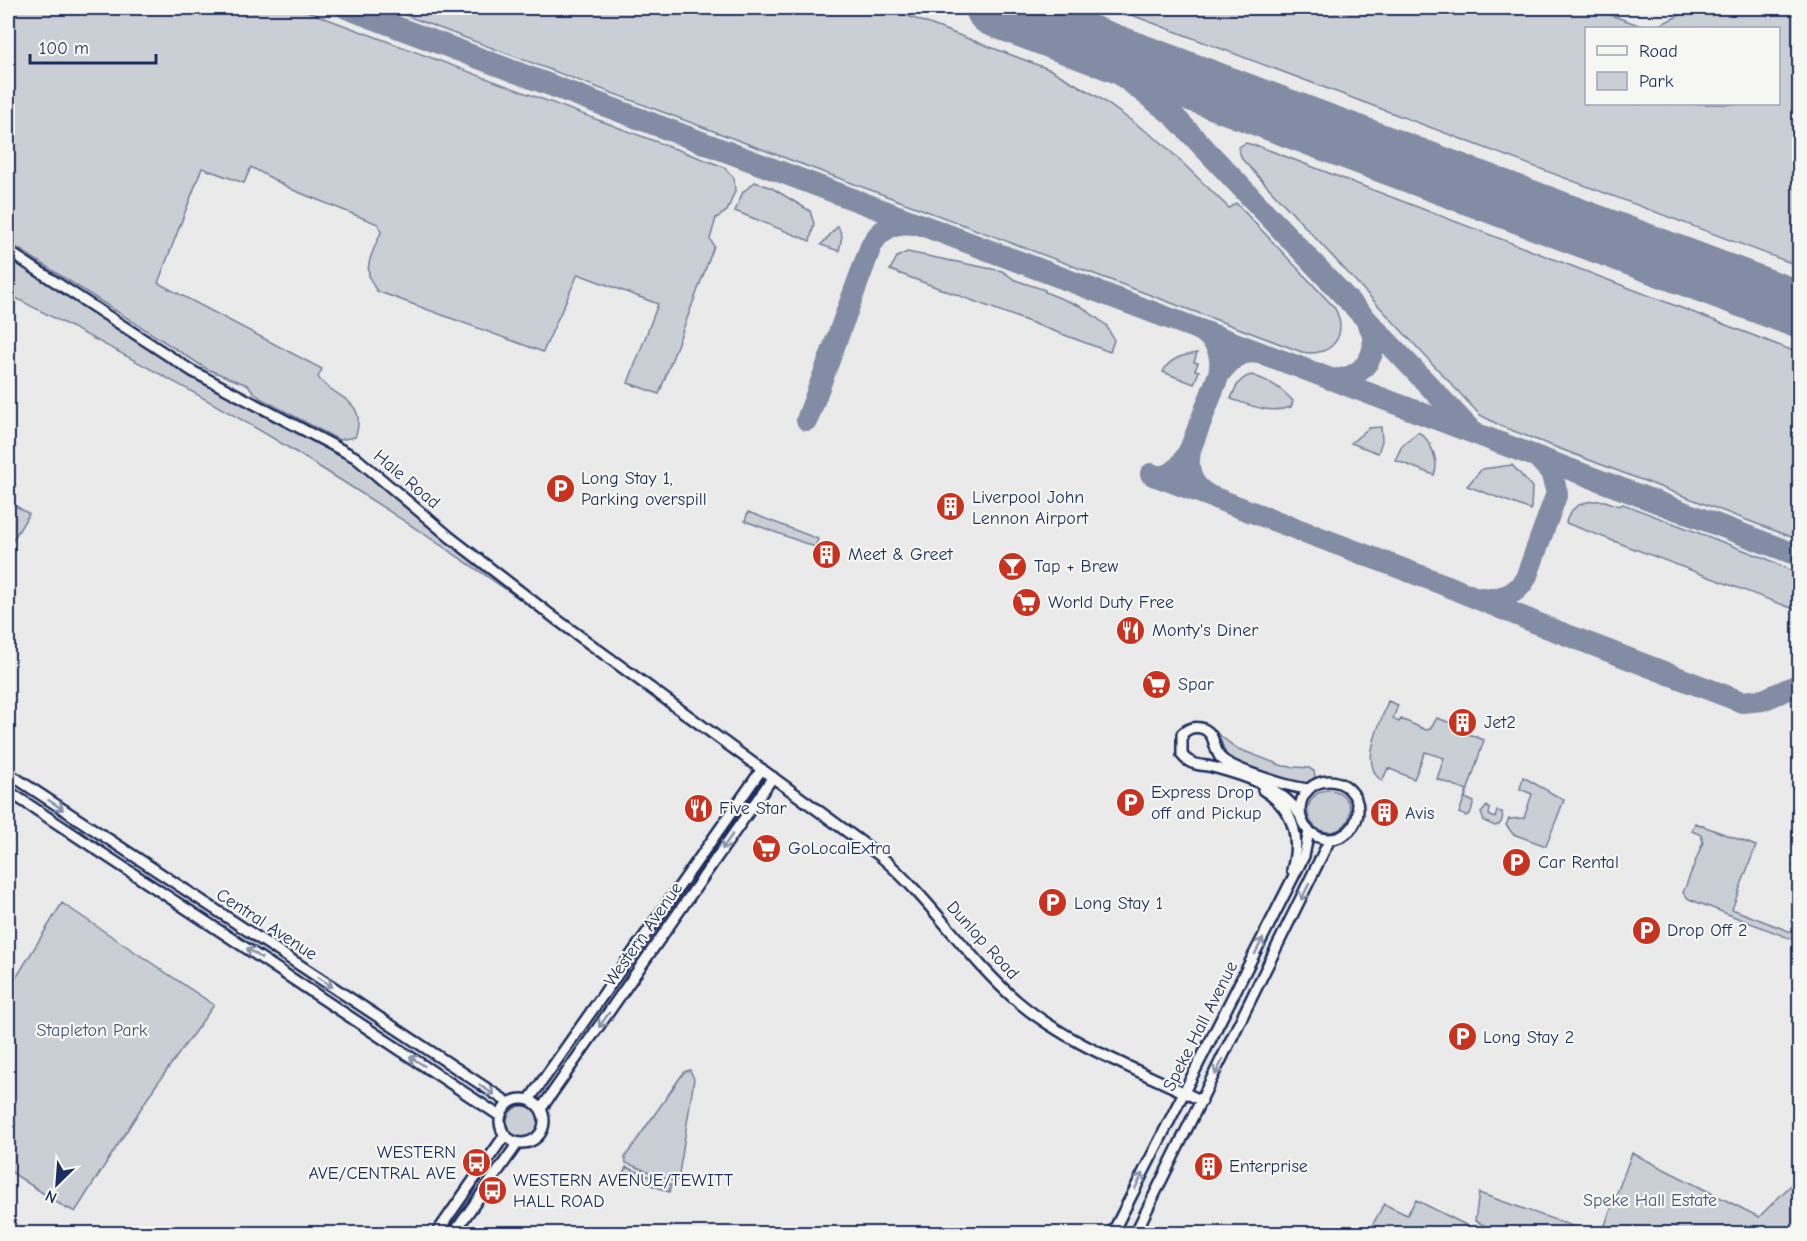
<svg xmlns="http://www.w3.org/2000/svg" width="1807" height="1241" viewBox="0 0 1807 1241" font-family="'Comic Neue',sans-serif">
<rect width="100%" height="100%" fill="#e9eae9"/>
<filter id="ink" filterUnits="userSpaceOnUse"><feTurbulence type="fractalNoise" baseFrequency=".0167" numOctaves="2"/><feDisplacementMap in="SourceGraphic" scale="12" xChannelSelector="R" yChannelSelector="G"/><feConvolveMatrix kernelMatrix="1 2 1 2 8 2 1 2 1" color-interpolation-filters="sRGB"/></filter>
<g filter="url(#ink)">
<path fill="#caced5" stroke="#727e9a" stroke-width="1.5" d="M8,8H298L724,167L734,178L735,191L727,211L716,218L710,239L714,246L659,394L628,383L658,304L578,274L543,352L377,291C360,269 372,255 381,232L378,224L293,190L251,167L244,183L202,168L158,283L322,369L318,377C329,397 370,397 355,437L339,440L260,398L247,385L207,369L8,242Z
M386,8H887L1051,70L1098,97L1161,142L1229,208L1236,203L1334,307C1350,334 1332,358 1302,352Z
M1113,8H1591L1647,28H1586V104H1778V28H1653L1695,8H1799V266Z
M1245,143L1258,146L1799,353V540L1503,427L1480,415L1242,159L1238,148Z
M755,182L772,188L810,211L814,224L810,241L735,211L743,192Z
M838,226L842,236L839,251L821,245Z
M907,252L1002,271L1015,280L1045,290V292L1082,307L1106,325L1114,340L1110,352L890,270L897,257Z
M8,257L180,366C188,377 200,385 213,385L341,453L599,655C499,583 398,515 294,451C201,394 104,344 8,294Z
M1197,353L1194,362L1198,363L1195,370L1199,371L1194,384L1163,372C1169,358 1184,355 1197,353Z
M1252,375C1271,382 1280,387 1293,401L1291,407C1269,414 1252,406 1231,399C1236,385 1241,377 1252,375Z
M1381,427L1382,441L1378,453L1351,443L1369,428Z
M1418,432C1430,438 1440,462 1434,475L1395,460L1402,446Z
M1512,465L1532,487L1531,510L1467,486L1482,469Z
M8,501L29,514L8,548Z
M1605,501L1619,506L1623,504L1767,559L1799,575V611L1566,523C1570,504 1588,500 1605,501Z
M748,512L818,539L815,547L745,521Z
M1388,701L1398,705L1393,719L1399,722L1401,719L1426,730L1430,729L1437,718L1467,729L1466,733L1484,740L1465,798L1474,802L1470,814L1466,816L1459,813L1467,790L1437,779L1444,758L1425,752L1414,779L1388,768L1382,781C1358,764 1381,723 1388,701Z
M1218,734L1236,748L1283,766L1309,768L1314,771L1315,777L1307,783L1296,784L1238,763L1227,756Z
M1523,777L1564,800L1546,846L1513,834L1506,825L1509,819L1524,818L1532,794L1520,789Z
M1308 811a21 21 0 1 1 42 0a21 21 0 1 1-42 0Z
M1487,806L1490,809L1489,815L1495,818L1497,811L1502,812C1503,818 1503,824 1495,826L1484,821L1481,813Z
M1695,823L1756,846L1732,909L1799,935V942L1689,899L1683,893L1703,842L1701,835L1692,831Z
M62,903L214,1005L154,1088L75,1212L68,1208L67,1209L8,1170V991Z
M690,1070L694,1079L678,1180L672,1181L626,1163L625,1157L684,1072Z
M507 1122a16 16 0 1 1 32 0a16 16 0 1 1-32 0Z
M1632,1153L1759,1217L1799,1177V1233H1602Z
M626,1167L671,1185L669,1192L623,1174Z
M1479,1193L1592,1233H1501L1475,1221Z
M1416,1200L1482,1233H1368L1384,1204L1407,1215Z"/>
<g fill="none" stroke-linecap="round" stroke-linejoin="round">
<path stroke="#828ca4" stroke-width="22" d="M346,8L1800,556
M993,8L1051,32L1081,48L1113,69L1173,115L1470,429
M1203,332C1218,343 1223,356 1219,374C1229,361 1241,349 1259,353
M1330,379C1361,383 1386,350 1367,322
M807,420L871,246C880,229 894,221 914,224
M1191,447L1219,374
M1151,474L1445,585L1546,627L1742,702L1763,700L1800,684
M1155,476C1174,479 1184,462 1191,447C1186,466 1189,485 1208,495
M1482,598C1501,600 1516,595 1526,578L1557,493L1551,472L1539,459"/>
<path stroke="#828ca4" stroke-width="57" d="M994,8L1800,310"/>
<defs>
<path id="tertiary" d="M8,251L192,371L355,457L451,538L556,619L879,855C930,898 966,957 1017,1001C1070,1046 1140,1070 1202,1101
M8,773L509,1103
M1300 810a29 29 0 1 1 58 0a29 29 0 1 1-58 0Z
M1263,790C1294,809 1301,837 1292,870
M8,791L500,1116
M1300,815C1283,788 1246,776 1216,768C1203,764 1191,767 1182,755V734C1188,728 1196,726 1204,729C1216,735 1213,748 1220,757C1230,769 1292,788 1309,789
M500 1121a22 22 0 1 1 44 0a22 22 0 1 1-44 0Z
M529,1100L762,769
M541,1109L773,777
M436,1234L505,1135
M453,1234L518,1143
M1112,1234L1304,856L1309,831
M1135,1234L1330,839"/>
</defs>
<use href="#tertiary" stroke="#1b2f5e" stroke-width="14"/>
<use href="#tertiary" stroke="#f6f6f2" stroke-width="9"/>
</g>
<defs><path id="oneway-shaft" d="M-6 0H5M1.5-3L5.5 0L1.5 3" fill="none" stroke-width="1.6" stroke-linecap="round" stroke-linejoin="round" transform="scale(1.5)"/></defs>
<g stroke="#8892a8">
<use href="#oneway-shaft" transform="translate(56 805) rotate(33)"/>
<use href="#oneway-shaft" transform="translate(727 842) rotate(125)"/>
<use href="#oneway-shaft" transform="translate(1305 892) rotate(116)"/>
<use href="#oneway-shaft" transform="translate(1259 946) rotate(-63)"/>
<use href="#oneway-shaft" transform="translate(254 953) rotate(-146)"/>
<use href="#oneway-shaft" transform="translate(325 982) rotate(33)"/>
<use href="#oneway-shaft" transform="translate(604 1020) rotate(125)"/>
<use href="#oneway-shaft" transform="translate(417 1061) rotate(-147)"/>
<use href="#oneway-shaft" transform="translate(1219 1067) rotate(116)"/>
<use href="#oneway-shaft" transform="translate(487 1090) rotate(32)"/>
<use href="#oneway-shaft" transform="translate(1139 1181) rotate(-63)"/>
</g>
</g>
<defs>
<symbol id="parking-disc" viewBox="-11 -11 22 22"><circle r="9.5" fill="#c8321e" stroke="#f6f6f2"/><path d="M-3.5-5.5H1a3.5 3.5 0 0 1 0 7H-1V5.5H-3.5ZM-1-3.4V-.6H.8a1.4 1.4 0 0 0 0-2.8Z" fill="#fff"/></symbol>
<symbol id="building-disc" viewBox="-11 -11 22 22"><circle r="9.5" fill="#c8321e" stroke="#f6f6f2"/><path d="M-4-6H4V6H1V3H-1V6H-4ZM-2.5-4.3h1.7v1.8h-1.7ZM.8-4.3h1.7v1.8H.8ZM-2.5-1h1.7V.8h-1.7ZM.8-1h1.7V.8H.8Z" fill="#fff"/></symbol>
<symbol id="bar-disc" viewBox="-11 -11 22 22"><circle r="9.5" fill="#c8321e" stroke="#f6f6f2"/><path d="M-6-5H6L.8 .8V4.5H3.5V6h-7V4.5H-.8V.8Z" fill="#fff"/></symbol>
<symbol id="supermarket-disc" viewBox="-11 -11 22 22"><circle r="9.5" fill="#c8321e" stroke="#f6f6f2"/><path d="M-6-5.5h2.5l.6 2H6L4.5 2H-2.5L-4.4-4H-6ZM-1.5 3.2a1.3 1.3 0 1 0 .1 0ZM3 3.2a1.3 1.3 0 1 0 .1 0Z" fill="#fff"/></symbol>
<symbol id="restaurant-disc" viewBox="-11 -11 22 22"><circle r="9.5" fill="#c8321e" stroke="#f6f6f2"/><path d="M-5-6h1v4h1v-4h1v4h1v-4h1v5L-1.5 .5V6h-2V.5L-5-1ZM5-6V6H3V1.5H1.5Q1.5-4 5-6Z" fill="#fff"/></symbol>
<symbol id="bus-disc" viewBox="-11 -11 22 22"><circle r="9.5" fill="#c8321e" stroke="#f6f6f2"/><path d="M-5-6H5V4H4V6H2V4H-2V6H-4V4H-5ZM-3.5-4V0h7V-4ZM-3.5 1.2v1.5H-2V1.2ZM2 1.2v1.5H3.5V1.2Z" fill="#fff"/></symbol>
</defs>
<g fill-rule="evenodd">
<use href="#parking-disc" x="544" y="472" width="33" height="33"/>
<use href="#building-disc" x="934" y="490" width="33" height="33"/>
<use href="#building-disc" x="810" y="538" width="33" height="33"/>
<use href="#bar-disc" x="996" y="550" width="33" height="33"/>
<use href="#supermarket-disc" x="1010" y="586" width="33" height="33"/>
<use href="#restaurant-disc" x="1114" y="614" width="33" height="33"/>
<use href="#supermarket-disc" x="1140" y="668" width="33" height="33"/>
<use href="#building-disc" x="1446" y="706" width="33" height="33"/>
<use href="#parking-disc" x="1114" y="786" width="33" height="33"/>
<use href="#restaurant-disc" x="682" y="792" width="33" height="33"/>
<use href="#building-disc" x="1368" y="796" width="33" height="33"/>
<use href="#supermarket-disc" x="750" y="832" width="33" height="33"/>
<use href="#parking-disc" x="1500" y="846" width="33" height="33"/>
<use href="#parking-disc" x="1036" y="886" width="33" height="33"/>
<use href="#parking-disc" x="1630" y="914" width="33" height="33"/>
<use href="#parking-disc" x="1446" y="1020" width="33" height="33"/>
<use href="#bus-disc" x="460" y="1146" width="33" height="33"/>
<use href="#building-disc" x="1192" y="1150" width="33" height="33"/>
<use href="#bus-disc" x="476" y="1174" width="33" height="33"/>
</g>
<g text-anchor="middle" stroke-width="4.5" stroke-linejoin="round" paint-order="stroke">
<g font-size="18" fill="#1b2f5e" stroke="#f6f6f2" text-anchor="start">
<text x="581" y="484">Long Stay 1,<tspan x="581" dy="21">Parking overspill</tspan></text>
<text x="972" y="503">Liverpool John<tspan x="972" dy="21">Lennon Airport</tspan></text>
<text x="848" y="560">Meet &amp; Greet</text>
<text x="1034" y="572">Tap + Brew</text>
<text x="1048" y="608">World Duty Free</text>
<text x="1152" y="636">Monty's Diner</text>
<text x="1178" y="690">Spar</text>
<text x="1484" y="728">Jet2</text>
<text x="1151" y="798">Express Drop<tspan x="1151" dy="21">off and Pickup</tspan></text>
<text x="719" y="814">Five Star</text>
<text x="1405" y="819">Avis</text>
<text x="788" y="854">GoLocalExtra</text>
<text x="1538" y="868">Car Rental</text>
<text x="1074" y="909">Long Stay 1</text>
<text x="1667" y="936">Drop Off 2</text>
<text x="1483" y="1043">Long Stay 2</text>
<text x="456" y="1158" text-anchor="end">WESTERN<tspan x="456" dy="21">AVE/CENTRAL AVE</tspan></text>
<text x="1229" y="1172">Enterprise</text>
<text x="513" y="1186">WESTERN AVENUE/TEWITT<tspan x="513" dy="21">HALL ROAD</tspan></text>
</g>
<g font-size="18" fill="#1b2f5e" stroke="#f6f6f2">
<text transform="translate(407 479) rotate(40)" y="6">Hale Road</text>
<text transform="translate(267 924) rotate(33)" y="6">Central Avenue</text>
<text transform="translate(643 934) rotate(-55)" y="6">Western Avenue</text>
<text transform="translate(983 940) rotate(48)" y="6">Dunlop Road</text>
<text transform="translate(1200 1026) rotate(-63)" y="6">Speke Hall Avenue</text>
</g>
<g font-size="18" fill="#47577c" stroke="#f6f6f2">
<text x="92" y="1036">Stapleton Park</text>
<text x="1650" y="1206">Speke Hall Estate</text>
</g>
</g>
<rect width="1807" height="1241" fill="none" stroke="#f6f6f2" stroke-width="30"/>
<rect x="15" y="15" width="1777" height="1211" fill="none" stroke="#1b2f5e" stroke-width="2" filter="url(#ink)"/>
<rect x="1585" y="27" width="195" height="78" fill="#f6f6f2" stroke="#9ea6b7" stroke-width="1.5"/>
<rect x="1597" y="46" width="30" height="9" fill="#f6f6f2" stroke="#9ea6b7" stroke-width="1.5"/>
<text x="1639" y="57" font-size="18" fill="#1b2f5e">Road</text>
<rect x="1597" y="72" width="30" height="18" fill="#caced5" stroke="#9ea6b7" stroke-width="1.5"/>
<text x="1639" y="87" font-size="18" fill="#1b2f5e">Park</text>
<g transform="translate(57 1184) rotate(205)" stroke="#f6f6f2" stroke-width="4.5" paint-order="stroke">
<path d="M0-4.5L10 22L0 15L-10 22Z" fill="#1b2f5e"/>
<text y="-9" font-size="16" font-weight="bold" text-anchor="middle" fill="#1b2f5e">N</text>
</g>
<path d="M30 54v9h126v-9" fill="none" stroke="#1b2f5e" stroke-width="3"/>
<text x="39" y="54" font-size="18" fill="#1b2f5e" stroke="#f6f6f2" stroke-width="4.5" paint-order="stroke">100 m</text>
</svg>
